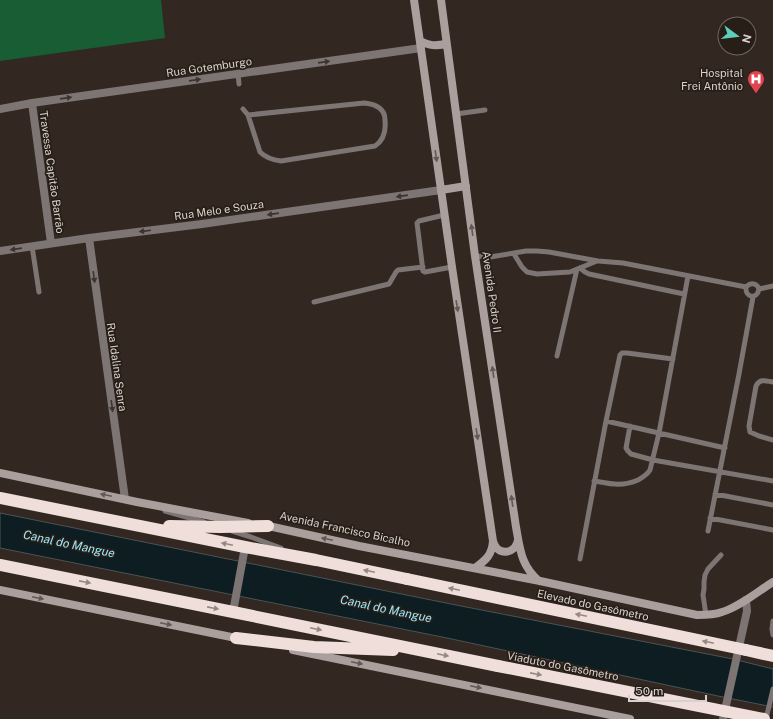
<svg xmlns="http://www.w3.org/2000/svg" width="773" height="719" viewBox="0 0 773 719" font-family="'Public Sans',sans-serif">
<rect width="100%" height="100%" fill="#322721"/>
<path fill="#185d34" d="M0,0H161L165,38L0,61Z"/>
<path fill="#0e1d21" stroke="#4b5355" d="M0,513L456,605L733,659L773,669V707L718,696L447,638L0,548Z"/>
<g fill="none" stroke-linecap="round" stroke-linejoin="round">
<path stroke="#7c7573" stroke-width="5" d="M238,74L239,84
M243,109L248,115L260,152C266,158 273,160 281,161L375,146C384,140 386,131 385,121C385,118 385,115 383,112C379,105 371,104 364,103L248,115
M456,114L485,110
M444,215L419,221L417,223L423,271L425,272L452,267
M32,246L39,292
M514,254L522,267L527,272L537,274L570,272L597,261
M475,256L490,257L526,251H537L549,252L598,261L623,263L746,287C751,282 757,283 759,289
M580,268L585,272L589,274L684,294
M746,287C745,298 757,300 759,289
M759,289L773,286
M314,302L389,284L396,272L398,270L423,267
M557,356L577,269
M773,382C766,381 760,378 756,386L749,426L750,432L759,436L773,440
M606,421L620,355L622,353H627L673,359
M630,426L626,448L628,451L631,454L653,460L773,481
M594,481C611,484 622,487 638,480C643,477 647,475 650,470L659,433L688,276
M715,494L773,505
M165,511L204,522
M710,518L773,530
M232,531L251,537L281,548
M708,531L739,374L753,297
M580,559L606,421L725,448
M706,615L703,595L704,589V582L705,575L708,569L721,555
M773,621L772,629L773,635
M766,719L773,689"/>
<path stroke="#7c7573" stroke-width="8" d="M32,103L51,243
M0,109L32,103L421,48
M89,238L125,499
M0,251L89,238L202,224L441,190
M233,612L245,547
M723,719L747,611L746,600"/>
<path stroke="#aa9f9d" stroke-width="8" d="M414,0L452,267L493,541C492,555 486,560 475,568
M441,0L475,256L516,527C520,549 521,566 539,581
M420,41C430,46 435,46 446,44
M441,190L466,186
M0,473L137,502L248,523
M264,525L359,546L540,581L697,615C705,615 714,615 722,612C739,607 757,592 773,582
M493,541C497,556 515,555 518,540
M0,590L241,639
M293,650L630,719"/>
<path stroke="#efdeda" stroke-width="12" d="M0,498L245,547L316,560L407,579
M169,526L221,527L268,526
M0,565L233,612L498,666
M236,638L314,647L393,650
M746,650L773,656"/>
<path stroke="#efdeda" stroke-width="12" d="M407,579L746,650
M498,666L764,719"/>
</g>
<defs><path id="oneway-solid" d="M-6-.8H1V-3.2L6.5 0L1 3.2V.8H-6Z"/></defs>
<g fill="#3d342f">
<use href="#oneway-solid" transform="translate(324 62) rotate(-8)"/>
<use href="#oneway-solid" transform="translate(195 80) rotate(-8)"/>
<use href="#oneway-solid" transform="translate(66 98) rotate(-8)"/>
<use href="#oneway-solid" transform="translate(402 196) rotate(172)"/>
<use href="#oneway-solid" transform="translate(273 214) rotate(172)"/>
<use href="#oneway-solid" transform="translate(145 231) rotate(173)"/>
<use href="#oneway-solid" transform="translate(16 249) rotate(172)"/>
<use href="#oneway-solid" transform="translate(94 277) rotate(82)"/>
<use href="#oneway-solid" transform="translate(112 406) rotate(82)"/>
</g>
<g fill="#625854">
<use href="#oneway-solid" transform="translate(436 156) rotate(82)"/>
<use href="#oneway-solid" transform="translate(472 230) rotate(-98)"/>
<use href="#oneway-solid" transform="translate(457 306) rotate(81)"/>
<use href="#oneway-solid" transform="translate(493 372) rotate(-98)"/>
<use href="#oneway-solid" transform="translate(477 434) rotate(81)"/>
<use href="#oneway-solid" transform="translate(106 495) rotate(-168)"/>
<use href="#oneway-solid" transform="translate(512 501) rotate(-98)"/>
<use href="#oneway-solid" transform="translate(327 539) rotate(-168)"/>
<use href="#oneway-solid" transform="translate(38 598) rotate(12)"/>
<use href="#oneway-solid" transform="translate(166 624) rotate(12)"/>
<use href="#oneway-solid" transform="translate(357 663) rotate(12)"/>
<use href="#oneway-solid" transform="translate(476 687) rotate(12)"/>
</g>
<g fill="#958883">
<use href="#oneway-solid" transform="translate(227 544) rotate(-168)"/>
<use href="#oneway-solid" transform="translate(369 571) rotate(-168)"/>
<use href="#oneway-solid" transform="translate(85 582) rotate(11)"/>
<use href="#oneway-solid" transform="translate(454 589) rotate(-168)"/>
<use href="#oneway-solid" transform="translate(213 608) rotate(11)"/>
<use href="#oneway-solid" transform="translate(581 615) rotate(-168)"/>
<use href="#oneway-solid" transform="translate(316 629) rotate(12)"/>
<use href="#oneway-solid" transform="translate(708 642) rotate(-168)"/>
<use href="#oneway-solid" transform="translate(443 655) rotate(12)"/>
<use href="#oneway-solid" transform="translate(536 674) rotate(11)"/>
</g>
<defs>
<symbol id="hospital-pin" viewBox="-11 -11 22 30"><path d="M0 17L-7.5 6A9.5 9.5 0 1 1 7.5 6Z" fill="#e0444e" stroke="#281e18"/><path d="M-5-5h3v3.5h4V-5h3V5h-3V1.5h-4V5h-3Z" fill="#fff"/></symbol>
</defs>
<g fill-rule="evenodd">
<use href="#hospital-pin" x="746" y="69" width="20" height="27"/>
</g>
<g text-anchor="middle" stroke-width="3.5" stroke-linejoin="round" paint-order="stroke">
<g font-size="11" fill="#d8d1cd" stroke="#281e18">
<text transform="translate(209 67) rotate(-8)" y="4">Rua Gotemburgo</text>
<text transform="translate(52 172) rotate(82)" y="4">Travessa Capitão Barrão</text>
<text transform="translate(219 210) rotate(-8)" y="4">Rua Melo e Souza</text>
<text transform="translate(492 292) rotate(82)" y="4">Avenida Pedro II</text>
<text transform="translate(117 367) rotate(82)" y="4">Rua Idalina Senra</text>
<text transform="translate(345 529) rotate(12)" y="4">Avenida Francisco Bicalho</text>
<text transform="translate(593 605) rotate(12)" y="4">Elevado do Gasômetro</text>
<text transform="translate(563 666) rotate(11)" y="4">Viaduto do Gasômetro</text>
</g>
<g font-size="11" fill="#d8d1cd" stroke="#281e18" text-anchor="end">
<text x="743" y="77">Hospital<tspan x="743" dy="13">Frei Antônio</tspan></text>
</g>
<g font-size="12" font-style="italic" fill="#97e9fb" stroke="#281e18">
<text transform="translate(69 544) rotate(12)" y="4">Canal do Mangue</text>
<text transform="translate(386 609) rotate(12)" y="4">Canal do Mangue</text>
</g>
</g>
<g transform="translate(737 36) rotate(105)"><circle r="19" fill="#281e18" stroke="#6e6660"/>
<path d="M0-3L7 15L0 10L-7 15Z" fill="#5dceb9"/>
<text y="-6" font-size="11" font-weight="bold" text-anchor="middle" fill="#d8d1cd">N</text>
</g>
<path d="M629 695v6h77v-6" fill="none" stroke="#d8d1cd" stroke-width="2"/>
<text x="635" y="695" font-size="12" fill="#d8d1cd" stroke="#281e18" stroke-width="3" paint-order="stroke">50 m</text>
</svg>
